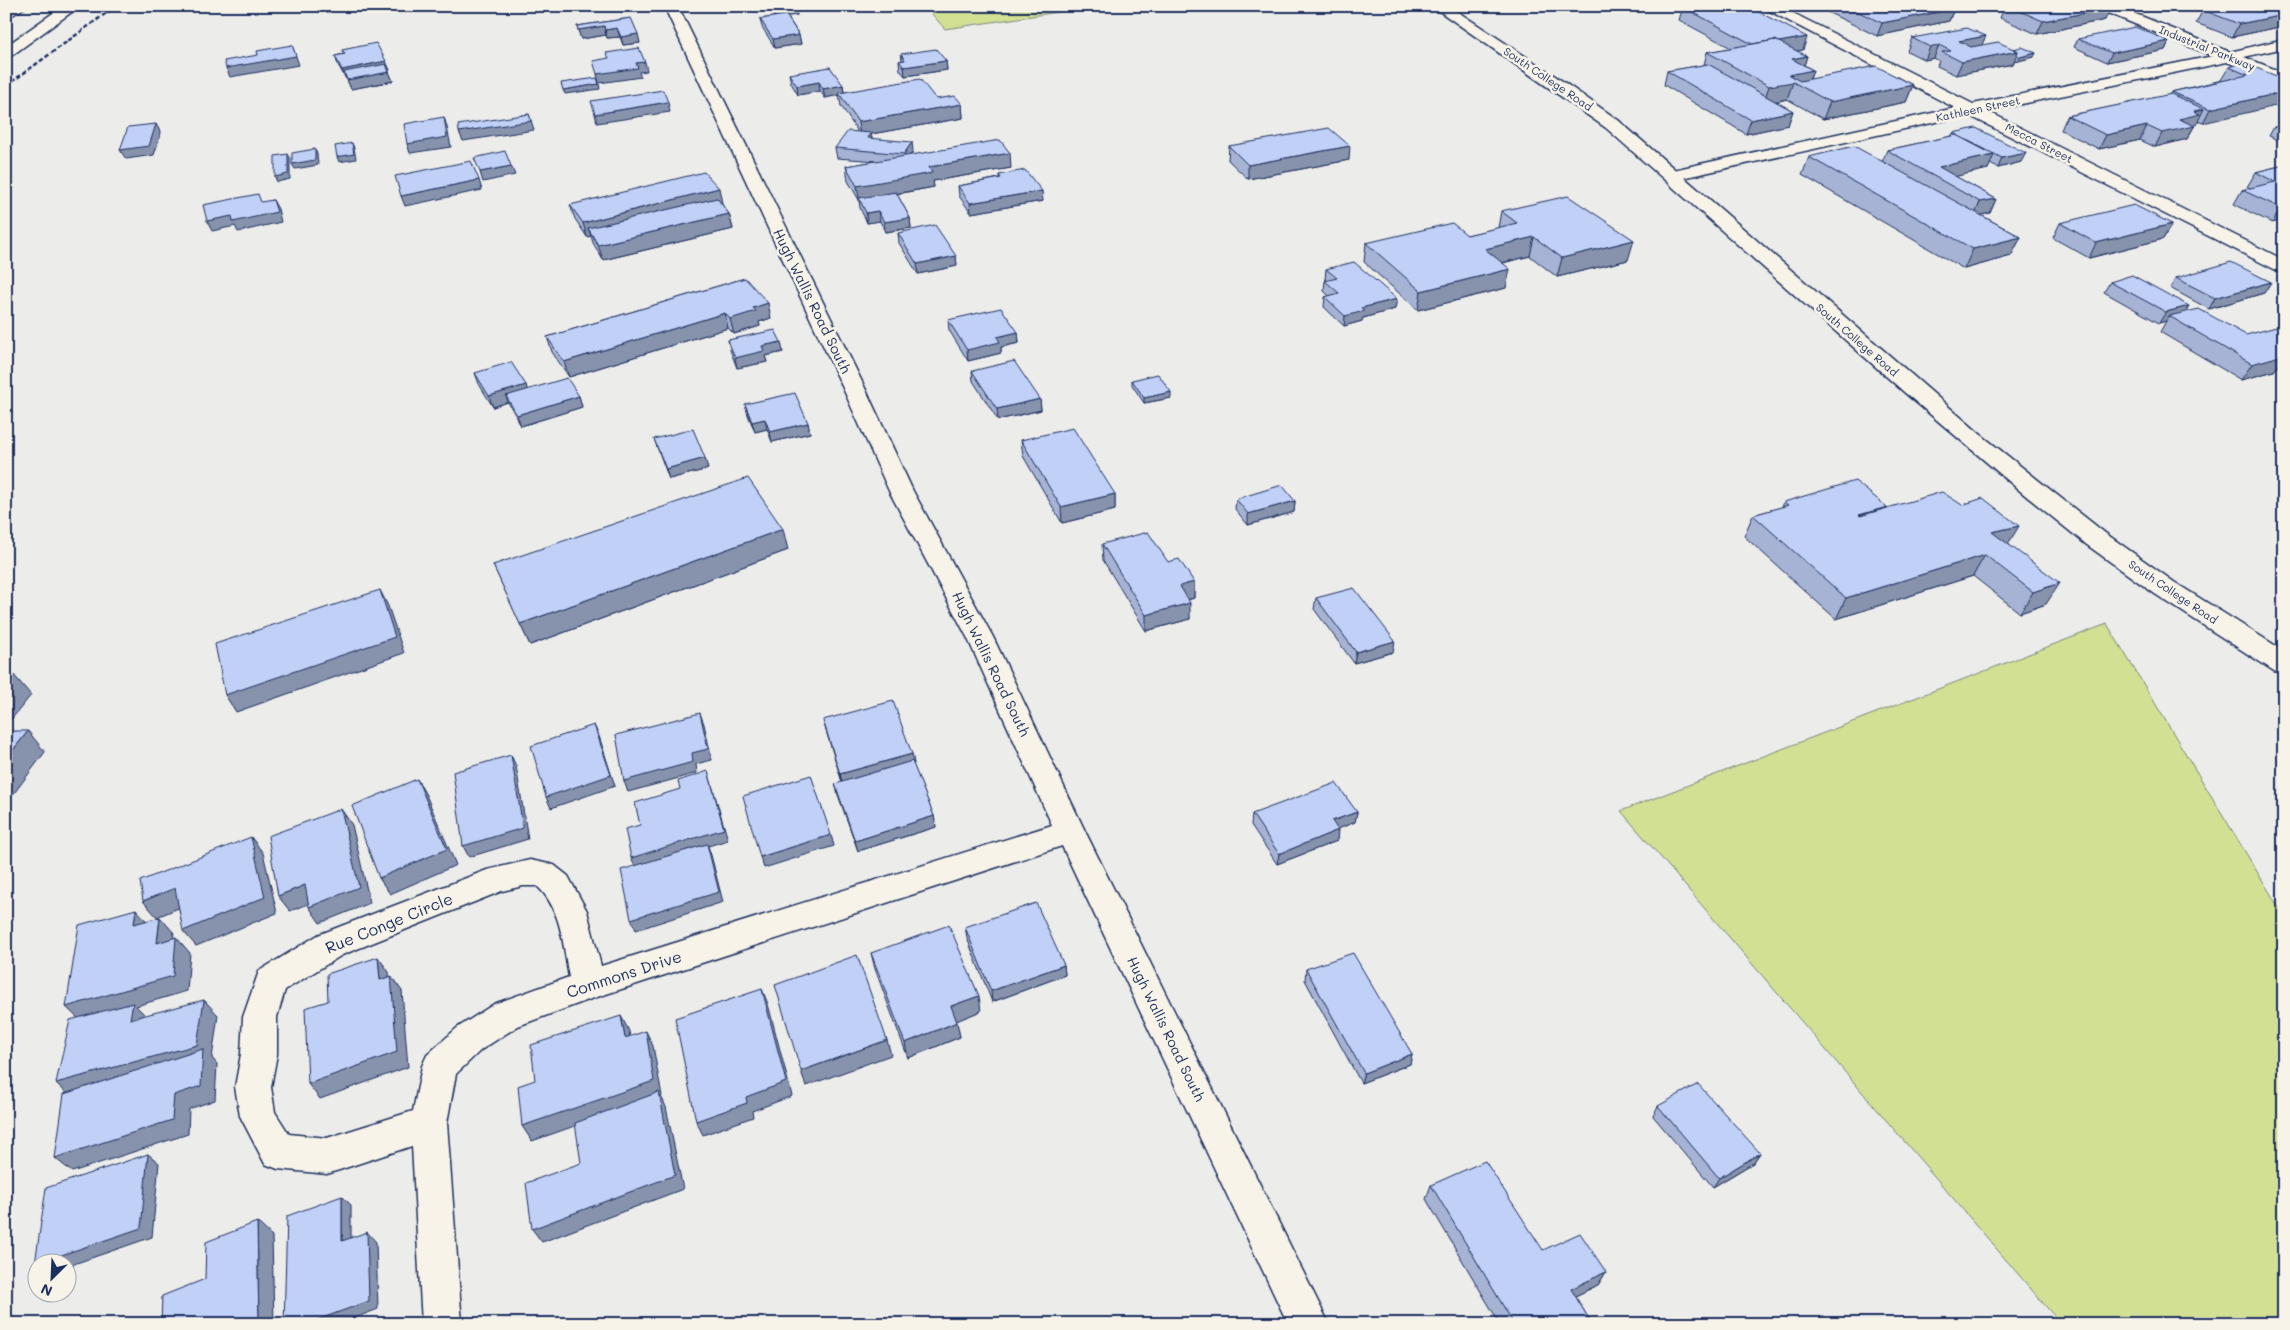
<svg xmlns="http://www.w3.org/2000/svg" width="2290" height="1330" viewBox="0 0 2290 1330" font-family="Mali,sans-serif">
<rect width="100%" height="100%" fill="#ececeb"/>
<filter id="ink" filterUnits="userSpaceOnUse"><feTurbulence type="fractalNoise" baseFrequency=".02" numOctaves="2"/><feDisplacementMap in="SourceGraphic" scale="10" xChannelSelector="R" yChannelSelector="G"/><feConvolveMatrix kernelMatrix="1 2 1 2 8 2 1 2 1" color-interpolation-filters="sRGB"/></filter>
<g filter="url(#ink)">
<path fill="#d2e094" stroke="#768879" d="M925,6H1098L945,29Z
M2107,624L2284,916V1324H2061L1621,811Z"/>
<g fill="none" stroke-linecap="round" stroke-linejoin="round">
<defs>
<path id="street" d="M664,6H678L864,386L913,491L993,637L1085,831L1329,1324H1288L1062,846L591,999L518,1026L481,1050L456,1074L447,1123L462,1324H422L412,1146L327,1174L278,1169L265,1164L240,1116L235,1087L241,1054L243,1017L259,971L318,935L487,870L530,860L554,865L568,876L587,911L601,966L1052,825L967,637L889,491L842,386ZM523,886H537C562,909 563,946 569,977L494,1004L457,1028L427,1055L422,1066L413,1111L327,1138L289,1134L275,1112L271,1087L277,1054V1017L285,990L342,955L502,891Z
M1760,6H1779L1973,104L2213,56L2098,9L2096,6H2116L2230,52L2284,39V48L2244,57L2284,73V84L2227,62L1987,111L2284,260V274L1968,115L1673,180L1667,179L1664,175L1667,171L1673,170L1955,108Z"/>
<path id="secondary" d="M63,6H80L11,56L6,58V46Z
M1432,6H1449L1555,76L1618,120L1980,434L2105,533L2174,582L2284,651V674L2274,671L2155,594L2087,545L2025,495L1904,392L1606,128Z"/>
<path id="highway" d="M10,6H27L6,19V8Z"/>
</defs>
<use href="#street" stroke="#1b2f5e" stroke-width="3"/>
<use href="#secondary" stroke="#1b2f5e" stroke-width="3"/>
<use href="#highway" stroke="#1b2f5e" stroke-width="3"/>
<use href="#street" fill="#f7f3e8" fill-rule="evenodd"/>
<use href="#secondary" fill="#f7f3e8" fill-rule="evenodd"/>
<use href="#highway" fill="#f7f3e8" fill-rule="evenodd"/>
<path stroke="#1b2f5e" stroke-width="2.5" stroke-dasharray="4.5 2.5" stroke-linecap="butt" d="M6,86L116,6"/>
</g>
<path fill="#a6b3d4" stroke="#1b2f5e" d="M768,6H799V10L796,11L797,15L787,16L799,35L801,44L775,48L762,27L760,19L774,17Z
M1827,6H1949L1954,9L1949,21L1877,36L1825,11Z
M2005,6H2107L2105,20L2037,34L2000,18Z
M2284,6V26L2232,37L2196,23L2203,10Z
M1683,7L1759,12L1803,50L1796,51L1807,56L1804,65L1813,70L1810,79L1913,85L1906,102L1823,119L1787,99L1776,102L1793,111L1788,125L1746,134L1664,85L1667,71L1704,65L1707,52L1731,48L1679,20Z
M631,18L640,43L623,45L620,37L607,38L606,35L581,39L577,26Z
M1912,38L1982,45L2034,57L2018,61L2015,60L2013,64L1956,75L1937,66L1939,61L1934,58L1925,60L1907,51Z
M2078,39L2169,41L2165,50L2107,62L2074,47Z
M342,50L390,70H388L393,81L351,89L347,79H346L338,65L335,56L344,54Z
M901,54L946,61L947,70L905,76L900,70L899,61L902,60Z
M2229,67L2284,79L2203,123L2198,121L2197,123H2196L2187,139L2155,147L2140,140L2099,149L2061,130L2067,116L2169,95L2171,92L2222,80H2221Z
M789,74L843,85L844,92L936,99L962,104L963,118L871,134L872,139L913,151L910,156L1011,168L933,181L934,187L897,194L910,218L911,228L885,232L880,221L867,223L860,208L859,200L848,181L846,166L877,161L837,158L835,148L858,132L841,106L839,95L825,98L820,91L798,95L791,83Z
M2284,125V143L2269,136L2274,127Z
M1953,133L2021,162L1998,168L1990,164L1988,169L1955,176L1996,199L1990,213L1981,215L2021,237L2011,256L1964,269L1802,175L1809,157L1882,162L1887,150L1952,136Z
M1229,146L1349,160L1248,179L1228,160Z
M2284,165V219L2272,223L2234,204L2242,190L2250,188L2247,187L2256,172Z
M999,175L1043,201L971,213L959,196L958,186L999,178Z
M721,203L729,214L733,229L603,260L593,243L591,236L587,237L575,219L570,205L722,203Z
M1501,211L1628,260L1557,277L1530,256L1503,263L1506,288L1418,310L1364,262L1366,243L1467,235L1498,228Z
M2060,223L2172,224L2163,239L2089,258L2053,238Z
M898,233L956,256L957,266L918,274L899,243Z
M1326,269L1395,309L1363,318L1362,321L1344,326L1324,307L1325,297L1329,296L1324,291L1325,281L1327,280L1325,279Z
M745,278L771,318L759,322L760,326L734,334L728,328L569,377L552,352L547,337Z
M2176,278L2271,282L2264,293L2209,309L2170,288Z
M2110,282L2185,312L2277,367L2274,371L2241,380L2160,332L2166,321L2159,323L2104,292Z
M948,320L1018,332L1019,343L1001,347V353L968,361L949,330Z
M728,340L783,352L765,356L767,362L737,368L730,350Z
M972,371L1040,399L1041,410L998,420L973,381Z
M475,373L526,385L527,390L579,396L582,407L521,426L508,402L493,407L479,384Z
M1132,380L1171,398L1144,403L1132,385Z
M745,404L808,423L810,433L772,442L767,429L755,432L748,415Z
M654,439L708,469L669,479Z
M1021,440L1115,494V510L1062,523L1023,456Z
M1236,499L1295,501L1294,512L1248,525L1235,509Z
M1784,502L1887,507L1886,509L2009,544L2046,604L2020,613L1973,576L1836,619L1744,536L1753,515L1782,507Z
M1102,544L1168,562L1194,582V598L1188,600L1190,619L1146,631L1103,560Z
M788,550L530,645L493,565Z
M1316,598L1393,652L1354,663L1314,609Z
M823,720L912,754L914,764L913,765L934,816L936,827L858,851L838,795L835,784L842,782L826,731Z
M1357,812L1355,822L1337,829V841L1277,864L1251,825L1252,814Z
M965,927L1064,965L1065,975L992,1002L967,938Z
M871,953L981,1011L956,1020L960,1037L908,1058L875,969Z
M1306,969L1412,1054L1410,1064L1361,1083L1305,980Z
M1658,1106L1760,1153L1753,1163L1713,1187L1653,1116Z
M1431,1185L1543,1250L1606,1272L1598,1285L1575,1296L1592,1324H1500L1426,1199Z"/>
<path fill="#8792ac" stroke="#1b2f5e" d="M793,6H799V10L796,11L797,15L775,18L773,10Z
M1761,8L1757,21L1753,9Z
M2111,8L2105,20L2037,34L2043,21Z
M1954,9L1949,21L1877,36L1882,23Z
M2284,15V26L2232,37L2239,24Z
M604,26L606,35L581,39L578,30Z
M617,28L620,37L607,38L605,30Z
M638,34L640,43L623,45L621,37Z
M799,35L801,44L775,48L773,39Z
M1986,36L1980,49L1954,54L1959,41Z
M1807,37L1803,50L1752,59L1756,46Z
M2169,41L2165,50L2107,62L2112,53Z
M292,45L299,65L230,77L226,68Z
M1939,45L1934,58L1925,60L1930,47Z
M2018,51L2013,64L1956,75L1962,62Z
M2036,53L2034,57L2018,61L2020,57Z
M1807,56L1802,72L1813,70L1807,87L1793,82L1787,99L1763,104L1769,86L1792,59Z
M386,61L390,70L346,79L342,70Z
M946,61L947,70L905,76L904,67Z
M645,62L647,71L639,72L641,77L599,83L597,74L636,63Z
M389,72L393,81L351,89L347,80Z
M819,82L820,91L798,95L797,86Z
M599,84L600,89L565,94L563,90Z
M843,85L844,94L839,93V95L825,98L823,89Z
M1913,85L1906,102L1823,119L1830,102Z
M2284,92V104L2203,123L2210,109Z
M668,102L670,112L597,123L595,114Z
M962,104L963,118L871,134L873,142L860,136L858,122Z
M2204,109L2197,123H2196L2187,139L2155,147L2162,133L2179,119L2194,111Z
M1793,111L1788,125L1746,134L1751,120Z
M529,114L534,130L463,141L459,132Z
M444,117L447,127L451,147L410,153L407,144Z
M156,124L161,133L154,155L126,159L120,150Z
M2147,126L2140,140L2099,149L2106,135Z
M912,142L913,151L905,163L904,154Z
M352,143L354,148L356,159L339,162L337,157Z
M1350,146L1349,160L1248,179V165Z
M315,149L317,154L318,165L295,169L292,164Z
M1010,153L1011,168L933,181L934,187L860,200L859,198L857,186L929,167Z
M2026,153L2021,162L1998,168L2002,158Z
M288,154L290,158V179L277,182L275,177Z
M1994,155L1988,169L1940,180L1939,167Z
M511,166L515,175L483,182L480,172Z
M479,180L482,190L405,206L401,196Z
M719,188L722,203L593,236L588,228L591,236L587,237L583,223Z
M1042,191L1043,201L971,213L970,203Z
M1996,199L1990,213L1974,217L1980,202Z
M273,200L278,209L281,222L238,232L235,226L212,231L207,221Z
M2284,207V219L2272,223L2281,208Z
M878,211L880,221L867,223L866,213Z
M729,214L733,229L603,260L598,245Z
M910,218L911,228L885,232L884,222Z
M2172,224L2163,239L2089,258L2096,243Z
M1534,237L1530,256L1481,268L1485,249Z
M2021,237L2011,256L1964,269L1973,249Z
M1634,240L1628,260L1557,277L1562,258Z
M956,256L957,266L918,274L917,264Z
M1510,269L1506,288L1418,310L1421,291Z
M2271,282L2264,293L2209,309L2215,298Z
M1397,299L1395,309L1363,318L1362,321L1344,326L1345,316L1361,308Z
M768,303L771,318L759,322L760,326L734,334L730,319L753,308Z
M2189,306L2183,316H2169L2166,321L2159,323L2166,312Z
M725,313L728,328L569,377L564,362Z
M1018,332L1019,343L1001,347V353L968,361L967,350L997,337Z
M781,342L783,352L765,356L767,362L737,368L735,358L762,346Z
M2284,352V365L2277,367L2274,371L2241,380L2252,364Z
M526,385L529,396H506L508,402L493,407L489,396Z
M1171,392V398L1144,403V398Z
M579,396L582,407L521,426L517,415Z
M1040,399L1041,410L998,420L997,409Z
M765,419L767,429L755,432L752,422Z
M808,423L810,433L772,442L770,432Z
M705,458L708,469L669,479L666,469Z
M1115,494V510L1062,523L1061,507Z
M1295,501L1294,512L1248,525V514Z
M1887,507L1877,528L1859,515Z
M2019,526L2007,546L1992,532Z
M783,529L788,550L530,645L520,624Z
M1985,555L1973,576L1836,619L1846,598Z
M1194,582V598L1179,602L1180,586Z
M2060,583L2046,604L2020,613L2033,592Z
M380,590L388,606L404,653L236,712L225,695Z
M1190,603V619L1146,631V615Z
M1395,641L1393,652L1354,663L1356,652Z
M13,674L31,695L6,726V682Z
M700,713L704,724L712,760L696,764L697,773L628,792L624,781L692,753Z
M594,725L599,736L615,786L551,808L546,797Z
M28,731L45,752L6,804V759Z
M912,754L914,764L843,785L840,774Z
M511,755L516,766L528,839L469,857L463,846Z
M708,771L728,840L708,846L711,855L723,902L636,930L631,919L636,869L631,858Z
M417,779L426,795L456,865L390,894L379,878Z
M341,809L352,825L370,903L320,923L309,907Z
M1357,812L1355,822L1330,832L1332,821Z
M934,816L936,827L858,851L855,841Z
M1338,830L1337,841L1277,864L1279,854Z
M831,835L834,846L764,868L760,857Z
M251,837L263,853L277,913L196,946L183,931Z
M305,885L316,901L290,911L278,896Z
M175,888L188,904L157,917L143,901Z
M136,909L150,925L134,924Z
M160,917L174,933L171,958L157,943Z
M176,937L190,953L187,991L136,1006L148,1018L82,1022L66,1007Z
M378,957L389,972L391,995L380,980Z
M1064,965L1065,975L992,1002L991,991Z
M391,976L402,991L408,1067L320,1099L308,1084Z
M762,989L768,1004L792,1096L752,1111L753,1117L703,1135L696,1121L746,1097Z
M979,996L981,1011L954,1022L951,1006Z
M204,1000L218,1015L212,1058L217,1064L215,1100L189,1109L188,1134L72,1172L55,1158L174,1095L72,1098L56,1083Z
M621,1016L629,1031L632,1053L625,1038Z
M957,1022L960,1037L908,1058L905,1043Z
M646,1031L653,1046L662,1096H661L666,1107L683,1189L542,1242L532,1229L660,1096L532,1141L522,1126Z
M887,1040L891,1055L806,1086L801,1071Z
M1412,1054L1410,1064L1361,1083L1364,1073Z
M1760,1153L1753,1163L1713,1187L1719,1178Z
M148,1154L159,1163L152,1237L68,1266V1262H39Z
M342,1196L351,1205V1250L342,1241Z
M257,1222L272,1236L274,1324H259Z
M367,1232L376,1242L378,1309L339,1324H306Z
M1606,1272L1598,1285L1563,1302L1571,1289Z"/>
<path fill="#c1d0f6" stroke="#1b2f5e" d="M771,6H795L773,10Z
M1687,6H1757L1761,8L1753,9L1807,37L1779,42L1775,40L1752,44L1683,7Z
M1846,6H1949L1954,9L1882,23Z
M2008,6H2107L2111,8L2043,21Z
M2222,6H2284V15L2239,24L2203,10Z
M786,15L799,35L773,39L760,19Z
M631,18L638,34L621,37L617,28L605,30L604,26L578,30L577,26Z
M2135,27L2169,41L2112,53L2078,39Z
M1967,28L1986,36L1959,41L1971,47L1998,42L2018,51L1962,62L1942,52L1951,51L1939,45L1930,47L1912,38Z
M1775,40L1807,56L1792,59L1813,70L1789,75L1800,81L1876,66L1913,85L1830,102L1793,82L1769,86L1707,52Z
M376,43L386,61L342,70L335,56L345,54L342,50Z
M292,45L296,56L226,68L224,61L258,55L257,51Z
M2022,47L2036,53L2020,57L2017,55L2018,51L2013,49Z
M639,48L645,62L636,63L638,68L597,74L593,61L609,58L606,53Z
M936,49L946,61L904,67L899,61L905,60L901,54Z
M2244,63L2284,79V92L2210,109L2171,92L2248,75L2229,67Z
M386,64L389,72L347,80L344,72Z
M1708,64L1793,111L1751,120L1667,71Z
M830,67L843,85L823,89L819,82L797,86L789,74Z
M597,78L599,84L563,90L561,83Z
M920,79L936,99L955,96L962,104L858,122L839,93Z
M663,90L668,102L595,114L591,101Z
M2171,94L2204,109L2194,111L2200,114L2179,119L2195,126L2162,133L2147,126L2106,135L2067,116Z
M529,114L531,121L459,132L458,125Z
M444,117L447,137L407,144L404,124Z
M156,124L149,146L120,150L128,127Z
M2284,125V131L2274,127Z
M1329,128L1350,146L1248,165L1229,146Z
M1976,128L2026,153L2002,158L1953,133Z
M848,131L871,133L868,138L912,142L904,154L835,148Z
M1956,135L1994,155L1939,167L1996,199L1980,202L1887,150Z
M1000,140L1010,153L929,167L932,173L857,186L846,166Z
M352,143L354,154L337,157L335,146Z
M1854,146L2021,237L1973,249L1809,157Z
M315,149V160L292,164V153Z
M505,151L511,166L480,172L474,158Z
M288,154V174L275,177V156Z
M471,161L479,180L401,196L395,176Z
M2284,165V207L2281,208L2242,190L2275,182L2256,172Z
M1025,170L1042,191L970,203L958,186L1001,178L999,175Z
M704,172L719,188L583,223L570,205Z
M896,192L910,218L884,222L878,211L866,213L859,198Z
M258,194L261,202L273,200L277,212L233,222L232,216L207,221L203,205Z
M1568,196L1634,240L1562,258L1534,237L1485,249L1510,269L1421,291L1366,243L1452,223L1467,235L1517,223L1501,211Z
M717,198L729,214L598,245L588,228Z
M2134,205L2172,224L2096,243L2060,223Z
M935,225L956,256L917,264L898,233Z
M1354,262L1397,299L1361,308L1364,311L1345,316L1325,297L1339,293L1325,281L1337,278L1326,269Z
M2231,262L2271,282L2215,298L2176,278Z
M2132,275L2189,306L2166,312L2110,282Z
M745,278L768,303L753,308L756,311L730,319L725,313L564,362L547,337Z
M1001,308L1018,332L997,337L1000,342L967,350L948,320Z
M2199,309L2246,335L2284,325V355L2252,364L2169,316Z
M775,330L781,342L762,346L764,351L735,358L728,340Z
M1014,361L1040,399L997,409L972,371Z
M511,362L526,385L489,396L475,373Z
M1158,374L1171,392L1144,398L1132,380Z
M567,378L579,396L517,415L506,396Z
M795,393L808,423L770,432L765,419L752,422L745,404Z
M1073,428L1115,494L1061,507L1021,440Z
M693,429L705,458L666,469L654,439Z
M748,478L783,529L520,624L493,565Z
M1855,481L1887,507L1859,515L1860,516L1942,492L1962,505L1983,498L2019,526L1992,532L2060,583L2033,592L1985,555L1846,598L1753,515L1788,505L1784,502Z
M1282,485L1295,501L1248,514L1236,499Z
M1148,532L1168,562L1179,559L1194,582L1180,586L1190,603L1146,615L1102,544Z
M1354,588L1395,641L1356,652L1316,598Z
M380,590L395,637L225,695L215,644Z
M6,674H13L6,682Z
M893,701L912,754L840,774L823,720Z
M700,713L708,749L692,753L693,762L624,781L616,735Z
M594,725L611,775L546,797L531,746Z
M6,731H28L6,759Z
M511,755L523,828L463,846L453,772Z
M912,761L934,816L855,841L835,784Z
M708,771L724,829L631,858L625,829L640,825L635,803L680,789L678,781Z
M811,775L831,835L760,857L743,796Z
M417,779L447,849L379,878L352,806Z
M1336,783L1357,812L1332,821L1338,830L1279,854L1252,814Z
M341,809L359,887L309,907L305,885L278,896L268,836Z
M251,837L265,897L183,931L175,888L143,901L140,881Z
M707,844L719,892L631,919L621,870Z
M1036,903L1064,965L991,991L965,927Z
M136,909L134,924L160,917L157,943L176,937L173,976L66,1007L79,925Z
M949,925L979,996L951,1006L957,1022L905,1043L871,953Z
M1353,953L1412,1054L1364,1073L1306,969Z
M857,955L887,1040L801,1071L775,985Z
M378,957L380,980L391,976L397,1052L308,1084L305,1008L328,1001L327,974Z
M762,989L786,1082L746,1097L747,1103L696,1121L675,1018Z
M204,1000L197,1045L56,1083L70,1020L133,1003L130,1019Z
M621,1016L625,1038L646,1031L654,1081L522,1126L518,1086L535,1080L531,1045Z
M203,1049L201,1086L174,1095L172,1120L55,1158L64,1094Z
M1698,1084L1760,1153L1719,1178L1658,1106Z
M659,1092L675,1175L532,1229L526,1183L581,1163L575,1123Z
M148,1154L141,1228L35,1264L46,1188Z
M1485,1161L1543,1250L1580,1233L1606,1272L1571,1289L1592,1324H1514L1431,1185Z
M342,1196V1241L367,1232L369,1301L306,1324H284L287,1216Z
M257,1222L259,1324H161L162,1296L205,1279L206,1242Z"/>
</g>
<g text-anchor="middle" stroke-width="5" stroke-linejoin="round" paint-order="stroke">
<g font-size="11" fill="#1b2f5e" stroke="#f7f3e8">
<text transform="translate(2207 48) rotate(22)" y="4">Industrial Parkway</text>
<text transform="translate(1548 79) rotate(34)" y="4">South College Road</text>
<text transform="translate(1978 109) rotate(-12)" y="4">Kathleen Street</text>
<text transform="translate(2039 143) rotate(27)" y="4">Mecca Street</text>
<text transform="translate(1857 340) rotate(41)" y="4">South College Road</text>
<text transform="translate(2173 592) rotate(34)" y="4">South College Road</text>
</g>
<g font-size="14" fill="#1b2f5e" stroke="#f7f3e8">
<text transform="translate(812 301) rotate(64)" y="5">Hugh Wallis Road South</text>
<text transform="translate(991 664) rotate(64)" y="5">Hugh Wallis Road South</text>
<text transform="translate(1166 1029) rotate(64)" y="5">Hugh Wallis Road South</text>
</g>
<g font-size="16" fill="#1b2f5e" stroke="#f7f3e8">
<text transform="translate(389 923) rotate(-22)" y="6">Rue Conge Circle</text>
<text transform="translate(624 974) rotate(-18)" y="6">Commons Drive</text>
</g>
</g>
<rect width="2290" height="1330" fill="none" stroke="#f7f3e8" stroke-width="25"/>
<rect x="12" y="12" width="2265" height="1305" fill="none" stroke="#1b2f5e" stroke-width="2" filter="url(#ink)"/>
<g transform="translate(52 1278) rotate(204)"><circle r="24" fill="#f7f3e8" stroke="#9fa5b1"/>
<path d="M0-4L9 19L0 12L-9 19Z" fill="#1b2f5e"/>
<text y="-8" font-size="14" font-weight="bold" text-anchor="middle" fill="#1b2f5e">N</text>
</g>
</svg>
